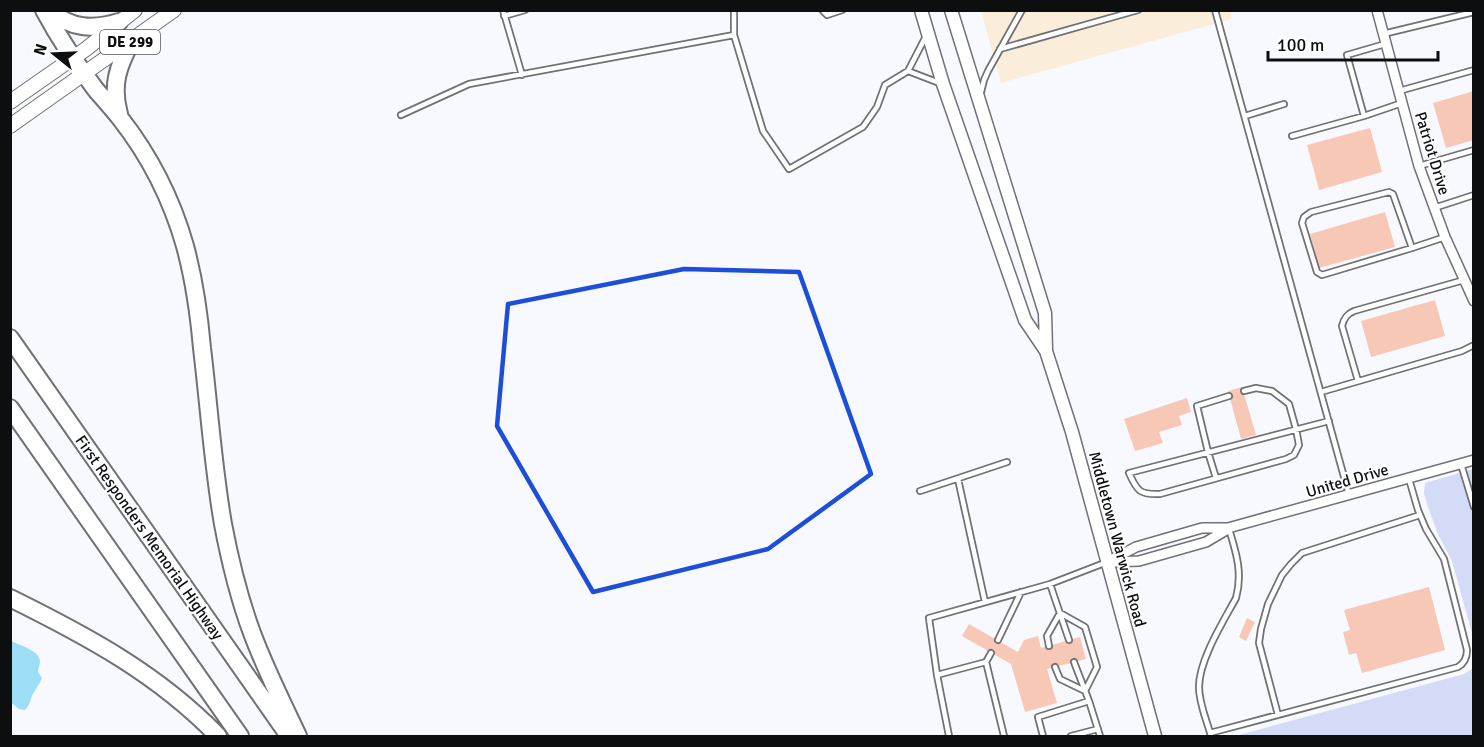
<svg xmlns="http://www.w3.org/2000/svg" width="1484" height="747" viewBox="0 0 1484 747" font-family="Signika,sans-serif">
<rect width="100%" height="100%" fill="#f8f9ff"/>
<path fill="#faeeda" d="M1230,10L1232,19L1001,83L981,11Z"/>
<path fill="#d3dbf7" d="M1473,469V637L1452,561L1437,532L1427,504L1424,493L1425,483Z
M1473,668V736H1235L1464,674Z"/>
<path fill="#9bdef6" d="M11,641C19,645 39,650 40,661C40,665 38,668 38,672L42,678C40,683 37,687 34,692C30,698 31,704 25,710L19,709L13,704L11,705Z"/>
<path fill="#f7c8b5" d="M1474,91V140L1446,148L1433,103Z
M1370,128L1382,172L1319,190L1307,145Z
M1385,212L1395,247L1319,268L1310,234Z
M1435,300L1445,336L1371,357L1361,321Z
M1242,387L1256,435L1241,439L1228,391Z
M1187,398L1191,412L1179,416L1182,425L1159,432L1163,443L1135,451L1124,419Z
M1429,587L1445,650L1362,673L1356,653L1349,655L1343,632L1350,630L1344,610Z
M1247,618L1255,622L1246,641L1239,637Z
M969,624L1018,652L1024,640L1038,636L1041,648L1080,637L1086,659L1047,669L1057,703L1025,712L1011,664L962,636Z"/>
<g fill="none" stroke-linecap="round" stroke-linejoin="round">
<defs>
<path id="lane" d="M503,10L522,75
M734,10V35
M822,10L827,15L842,10
M1215,10L1349,495
M504,16L525,10
M1383,34L1474,12
M925,38L908,71L942,84
M1000,49L1138,10
M1399,91L1474,70
M981,92L984,80L988,71L1022,10
M401,115L469,84L734,35L763,131L789,169L863,127L877,107L885,85L908,71
M1245,116L1284,104
M1364,116L1347,55L1385,44
M1292,136L1364,116L1402,103
M1419,166L1474,150
M1434,208L1474,195
M1412,248L1393,194L1389,192L1311,212L1304,217L1302,223L1317,272L1322,275L1412,248L1445,237
M1358,381L1342,326C1344,318 1347,314 1354,311L1464,280
M1244,391L1256,388L1272,391L1289,404L1296,429L1299,445L1294,455L1286,459L1160,494C1140,495 1137,491 1129,473L1329,421
M1321,392L1462,351L1474,345
M1461,464L1474,507
M1216,478L1208,452L1197,406L1229,396
M958,479L985,602
M920,491L1007,462
M1050,584L1069,640
M998,640L1021,592
M1049,646L1047,636L1060,613L1085,627L1097,667L1085,691L1060,679L1055,667
M991,653L986,662L1004,736
M1074,662L1089,701L1100,736
M937,675L986,662
M1278,715L1259,643L1261,629L1268,604L1282,575L1291,564L1302,553L1420,515
M1210,733L1458,667C1465,663 1467,657 1467,650L1444,559L1426,529L1418,510L1409,479
M949,736L937,675L929,618L1050,584L1107,562
M1043,736L1038,717L1089,701
M1071,736L1098,729
M1211,736C1207,721 1199,704 1199,687C1199,660 1223,622 1236,598C1243,573 1236,552 1229,529"/>
<path id="street" d="M1377,10L1419,166L1445,237L1474,301
M1107,562L1136,547L1202,528H1228L1474,460
M1110,562L1139,561L1206,542L1228,529"/>
<path id="secondary" d="M921,10L943,84L1025,320L1046,351L1072,432L1155,736
M951,10L1045,313L1046,350"/>
<path id="primary" d="M10,102L86,49L135,10
M10,126L174,10"/>
<path id="highway" d="M44,10C59,38 77,65 96,90C104,99 112,108 120,118C149,155 172,200 185,246C194,279 199,314 202,348C209,406 213,467 223,524C230,561 239,598 252,633C265,668 282,702 298,736
M49,10C71,29 93,30 119,22
M119,114C111,85 118,66 132,40
M10,338L289,736
M10,408L240,736
M10,598C87,636 158,674 218,736"/>
</defs>
<use href="#lane" stroke="#6f7177" stroke-width="8"/>
<use href="#street" stroke="#6f7177" stroke-width="12"/>
<use href="#secondary" stroke="#6f7177" stroke-width="15"/>
<use href="#primary" stroke="#6f7177" stroke-width="16"/>
<use href="#highway" stroke="#6f7177" stroke-width="20"/>
<use href="#lane" stroke="#fff" stroke-width="4.5"/>
<use href="#street" stroke="#fff" stroke-width="9"/>
<use href="#secondary" stroke="#fff" stroke-width="12"/>
<use href="#primary" stroke="#fff" stroke-width="14"/>
<use href="#highway" stroke="#fff" stroke-width="16"/>
</g>
<path fill="none" stroke="#1d4ed8" stroke-width="4.5" stroke-linejoin="round" d="M684,269L799,272L871,474L768,549L593,592L497,426L508,304Z"/>
<g text-anchor="middle" stroke-width="4.5" stroke-linejoin="round" paint-order="stroke">
<rect fill="#fff" stroke="#565658" stroke-width="1.5" x="100" y="30" width="60" height="24" rx="4.5"/>
<g font-size="15" font-weight="bold" fill="#0d0e10">
<text x="130" y="47">DE 299</text>
</g>
<g font-size="16" fill="#0d0e10" stroke="#fff">
<text transform="translate(1433 153) rotate(73)" y="6">Patriot Drive</text>
<text transform="translate(1347 480) rotate(-16)" y="6">United Drive</text>
<text transform="translate(150 537) rotate(55)" y="6">First Responders Memorial Highway</text>
<text transform="translate(1118 539) rotate(75)" y="6">Middletown Warwick Road</text>
</g>
</g>
<rect width="1484" height="747" fill="none" stroke="#0d0e10" stroke-width="24"/>
<g transform="translate(54 54) rotate(288)" stroke="#ffffff" stroke-width="4.5" paint-order="stroke">
<path d="M0-4.5L10 22L0 15L-10 22Z" fill="#0d0e10"/>
<text y="-9" font-size="16" font-weight="bold" text-anchor="middle" fill="#0d0e10">N</text>
</g>
<path d="M1268 51v9h170v-9" fill="none" stroke="#0d0e10" stroke-width="3"/>
<text x="1277" y="51" font-size="18" fill="#0d0e10" stroke="#ffffff" stroke-width="4.5" paint-order="stroke">100 m</text>
</svg>
